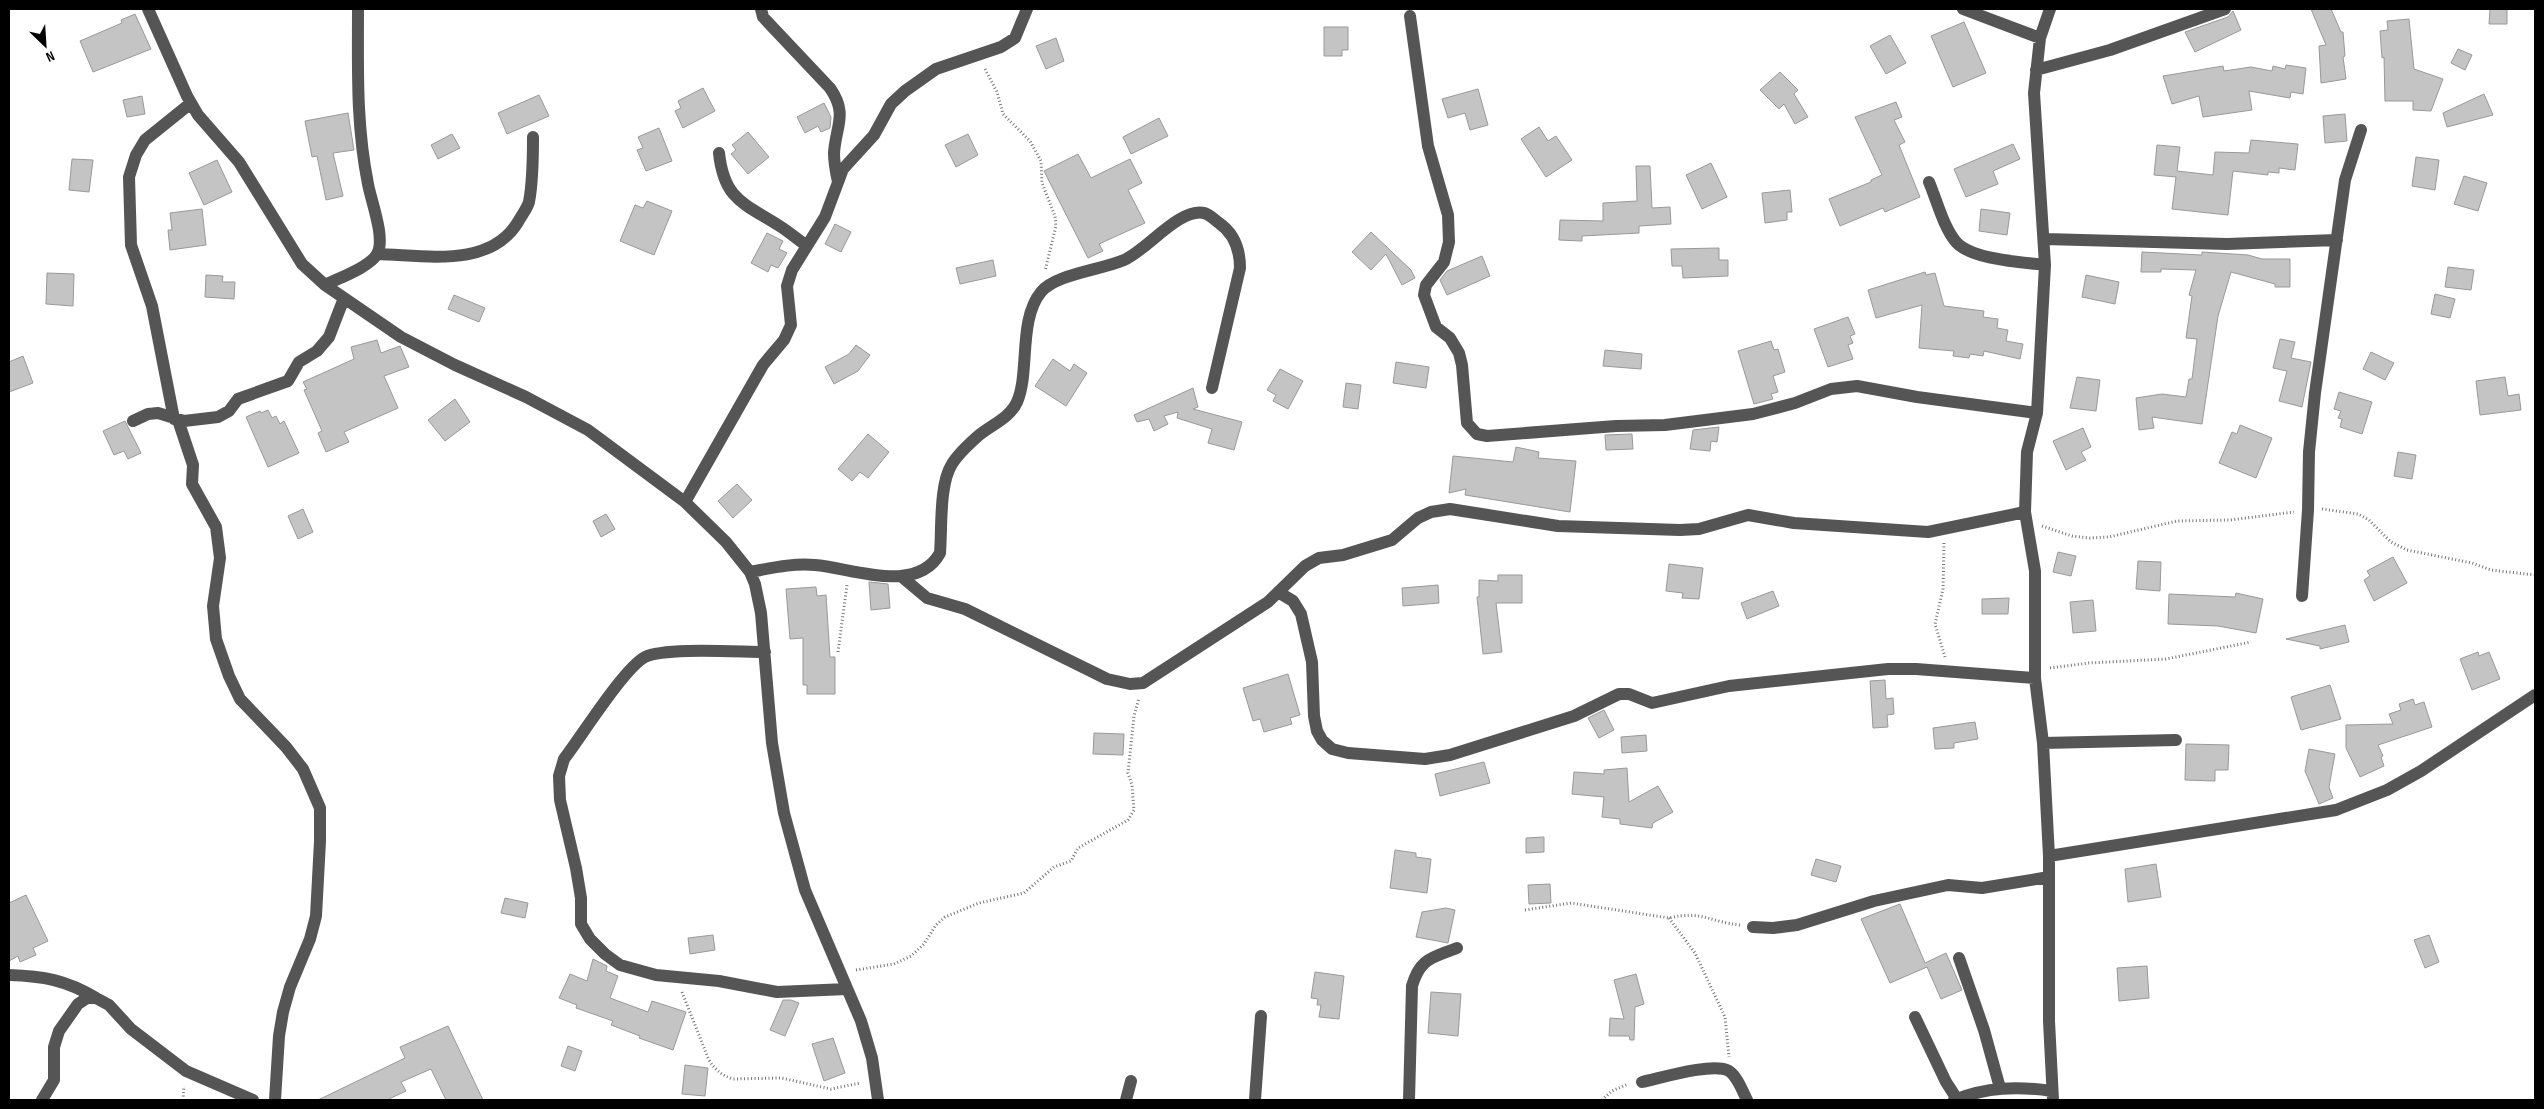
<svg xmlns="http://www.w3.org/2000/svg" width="2544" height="1109" viewBox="0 0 2544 1109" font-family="'Sofia Sans Condensed',sans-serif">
<rect width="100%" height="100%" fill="#fff"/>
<path fill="#c4c4c4" stroke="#999" d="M2311,9H2331L2341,32H2343L2345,56L2343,57L2346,79L2321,83L2319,46L2326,45Z
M2490,9H2507V24H2489Z
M2233,11L2241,30L2195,52L2185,32L2228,17Z
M135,14L151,49L93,72L80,41L122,23L121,20Z
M2409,19L2414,69L2443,79L2431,111L2413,110V101H2385L2384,57L2382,58L2380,31L2388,30L2387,21Z
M1964,22L1986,73L1953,87L1931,36Z
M1324,27H1348V50H1342V56H1324Z
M1890,35L1906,63L1886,74L1870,46Z
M1056,38L1064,61L1046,69L1036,46Z
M2458,49L2472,55L2465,70L2451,63Z
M2286,65L2306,68L2303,94L2291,92L2290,98L2249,91L2252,110L2203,117L2199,96L2172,104L2163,76L2223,66L2224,71L2251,67L2272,71L2273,66L2285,69Z
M1780,72L1798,90L1794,94L1808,117L1795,124L1784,104L1779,109L1760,90Z
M703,88L715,111L683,128L675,111L681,108L678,101Z
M1478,89L1488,125L1470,130L1465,113L1448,118L1442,99Z
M2484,94L2493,115L2447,127L2443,113Z
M539,95L549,116L507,134L498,113Z
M142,96L145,114L127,117L123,100Z
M1896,102L1902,117L1894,120L1905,142L1899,145L1920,197L1885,212L1883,208L1840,226L1829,199L1871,182V180L1882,175L1855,117Z
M824,103L831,117L830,128L821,132L818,126L805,133L797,117Z
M348,113L354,150L333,153L343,196L326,200L317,156L312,157L305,121Z
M2345,114L2347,141L2325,143L2323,116Z
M1159,118L1168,136L1131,154L1123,137Z
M1539,127L1548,141L1556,136L1572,160L1546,177L1521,139Z
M659,128L672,161L646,171L637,150L643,148L638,137Z
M748,132L769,157L748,174L731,154L736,150L732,145Z
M452,134L460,148L438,159L431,145Z
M968,134L978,155L956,167L945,145Z
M2251,140L2298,144L2295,170L2279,168V173L2268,172V175L2233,171L2228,215L2172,209L2176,177L2154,175L2157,145L2180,147L2177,171L2213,175L2215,152L2249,153Z
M2013,144L2020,159L1993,171L1998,184L1966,197L1954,169Z
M1078,154L1091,178L1130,159L1142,183L1128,190L1145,223L1099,244L1103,251L1088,258L1044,171Z
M2416,157L2439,160L2435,190L2412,186Z
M72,159L93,160L89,192L69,190Z
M217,160L232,192L204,205L189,173Z
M1711,163L1727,197L1702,209L1686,175Z
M1636,166H1650L1652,208L1670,207L1671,224L1639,226V233L1582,236V241L1559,240L1560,220L1603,221V203L1637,201Z
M2464,176L2487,183L2478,211L2454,204Z
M1790,190L1792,212H1787V220L1765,223L1762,193Z
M647,201L672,211L654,255L620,241L635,205L643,208Z
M202,209L206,245L170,250L168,230H172L170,213Z
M1981,209L2010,213L2007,235L1979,231Z
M835,224L851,232L841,252L825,244Z
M1371,232L1411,270L1415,278L1402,285L1386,254L1371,270L1352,252Z
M767,233L783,241L779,249L787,253L778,268L771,265L768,272L751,263Z
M1719,248V260H1728V276L1683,278L1682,266H1672L1671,249Z
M2142,252L2202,255V252L2248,255L2262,259H2290V287H2275V284L2231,272L2218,316L2202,424L2152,417L2154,428L2139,430L2136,398L2162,394L2186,397L2189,379H2192L2197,339L2186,338L2192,296L2189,295L2196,270L2161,269V272H2141Z
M1482,256L1490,276L1447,295L1440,280L1447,271Z
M993,260L996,276L960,284L956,268Z
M2448,267L2474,270L2471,290L2445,287Z
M1925,272L1926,275L1935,273L1944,306L1984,311L1983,317L1998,319L1997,328L2008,330L2006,341L2023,344L2020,359L1984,351L1983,356L1970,354L1969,358L1953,356L1954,351L1919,348L1922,305L1876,318L1868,290Z
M47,273L74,274L73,306L46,304Z
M206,275L223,276L222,282H235L234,299L205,297Z
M2086,275L2119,282L2115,304L2082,297Z
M2435,294L2455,299L2450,318L2431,314Z
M454,295L485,308L479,322L448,309Z
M1848,317L1855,334L1850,336L1853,343L1848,345L1853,359L1828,367L1814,329Z
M2280,339L2295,342L2291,358L2311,362L2302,407L2279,401L2287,371L2273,368Z
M377,340L381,353L400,346L409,367L384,376L398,408L344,432L349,442L326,452L318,433L322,431L304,390L307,389L303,382L354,359L351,347Z
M1771,341L1774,350L1778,349L1785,372L1773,376L1778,392L1771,394L1773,399L1754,404L1738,351Z
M856,345L870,355L858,371L834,384L825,367L849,354Z
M1605,350L1642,354L1641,369L1603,366Z
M2371,352L2394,363L2385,380L2363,369Z
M23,356L33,383L9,392V362Z
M1053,359L1070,371L1074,364L1087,373L1066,406L1035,386Z
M1396,362L1429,367L1426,388L1393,383Z
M1280,369L1303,381L1288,409L1273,401L1276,395L1267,390Z
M2077,377L2100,380L2096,411L2070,408Z
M2505,377L2508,396L2519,394L2521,410L2480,415L2476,381Z
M1346,383L1361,385L1358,409L1343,407Z
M1193,388L1198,407L1193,409L1242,422L1234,450L1208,443L1212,429L1177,418L1178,412L1164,416L1168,424L1154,431L1149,419L1137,422L1134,415Z
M2339,392L2372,402L2362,434L2340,427L2342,419L2338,418L2341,411L2334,409Z
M455,399L470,422L445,441L428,420Z
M268,410L272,418L276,416L280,424L284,421L299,453L268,467L246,417L260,411L261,413Z
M125,421L141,453L128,459L124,451L114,455L103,431Z
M2240,425L2272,438L2256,478L2219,463L2232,432L2237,434Z
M1719,427L1717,442L1711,441L1710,451L1690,449L1693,430Z
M2083,428L2091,447L2081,452L2086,460L2066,470L2053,441Z
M868,434L889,452L868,478L860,472L852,481L838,469Z
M1632,434L1633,449L1606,450L1605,435Z
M1516,447L1539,452L1538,458L1576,461L1570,512L1465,495L1466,489L1449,493L1453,456L1513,462Z
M2398,452L2416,455L2412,479L2394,476Z
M737,484L752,500L733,518L718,501Z
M303,509L313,532L298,539L288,516Z
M606,514L615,529L601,537L593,521Z
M2058,552L2076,556L2071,576L2053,572Z
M2393,557L2407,583L2374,601L2364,580L2370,576L2367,571Z
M2138,561L2161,562L2160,591L2136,589Z
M1669,564L1703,568L1699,599L1682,598L1683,593L1666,591Z
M1498,575H1522V603H1496L1502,652L1483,654L1477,597H1479V580L1498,581Z
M869,582L888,584L890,608L871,610Z
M1438,585L1439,603L1403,606L1402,588Z
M816,587L817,596L826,595L830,657H835V694H807V685H803V638L790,639L786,589Z
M1773,591L1779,606L1747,619L1741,603Z
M2236,593L2263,599L2256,633L2218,626L2168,624L2169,594L2235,597Z
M2009,598L2008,614H1982V599Z
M2093,600L2096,631L2073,633L2070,602Z
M2345,625L2349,642L2320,649V646L2286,639Z
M2478,652L2479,656L2489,652L2500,679L2472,690L2460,659Z
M1288,674L1300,715L1290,718L1292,724L1264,732L1260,719L1253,721L1243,688Z
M1885,680L1886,699L1893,698L1894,714L1887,715L1888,727L1873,728L1870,681Z
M2330,685L2341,719L2301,730L2291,697Z
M2413,699L2415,705L2424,702L2432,727L2378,745L2383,756L2381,757L2384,766L2360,777L2346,748V725L2393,724L2389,714L2401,710L2399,704Z
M1604,710L1614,730L1599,738L1588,718Z
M1975,722L1978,739L1954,743V748L1935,749L1933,728Z
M1094,733L1124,734L1123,755L1093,754Z
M1646,735L1647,751L1622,753L1621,737Z
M2186,744L2229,745L2228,770H2215V781L2185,780Z
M2309,749L2335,754L2329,787L2333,798L2319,804L2305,771Z
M1484,762L1490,783L1440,796L1435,774Z
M1627,768L1629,802L1658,786L1673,812L1653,823L1652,828L1620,824V819L1602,817L1604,797L1572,794L1574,772L1604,774V770Z
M1544,837V852L1526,853V838Z
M1395,850L1416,853V857L1431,859L1427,893L1390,888Z
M1816,859L1841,866L1836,882L1811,875Z
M2156,864L2161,897L2128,902L2125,869Z
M1550,884L1551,903L1529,904L1528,885Z
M26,895L48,941L33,948L36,955L20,962L18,956L9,961V903Z
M505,898L528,903L525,918L501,913Z
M1900,904L1925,963L1946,953L1962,990L1941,999L1927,967L1890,983L1861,919Z
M1446,908L1455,910L1448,943L1416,937L1422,912Z
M713,935L715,950L690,954L688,938Z
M2429,935L2439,962L2425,968L2414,940Z
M593,959L607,966L606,971L618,976L610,998L648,1012L652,1001L686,1012L673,1050L639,1038L640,1036L611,1025L613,1021L576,1008L577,1005L559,998L570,974L587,981Z
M2147,966L2149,998L2119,1001L2117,968Z
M1315,972L1344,976L1339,1019L1319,1017L1321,1005H1317L1318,999L1311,998Z
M1636,974L1644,1004L1635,1007L1634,1040H1630L1629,1036H1609L1610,1018L1624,1019L1614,980Z
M1431,992L1461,994L1458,1036L1428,1033Z
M783,1000H791L799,1003L785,1036L770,1030Z
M448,1026L483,1100H446L431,1069L401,1082L406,1091L387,1100H318L405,1058L400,1047Z
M833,1038L845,1073L824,1081L812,1044Z
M568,1046L582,1051L575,1071L561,1066Z
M685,1065L708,1068L705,1096L682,1094Z"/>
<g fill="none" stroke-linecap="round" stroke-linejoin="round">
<path stroke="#777" stroke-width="3" stroke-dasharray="1 2.5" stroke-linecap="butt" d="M985,69L997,92L1003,114L1030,141L1041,161L1042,183L1055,216L1056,226L1045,271
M2322,509L2358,514L2369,520L2391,542L2407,550L2472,563L2491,570L2535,575
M2042,526L2072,536L2090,538L2109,537L2177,521L2230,520L2294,512
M1944,543L1943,589L1935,624L1945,657
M838,652L847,585
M2050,668L2089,663L2166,659L2251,642
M1525,910L1571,903L1669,918C1701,910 1710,922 1740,925
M1669,918L1695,953L1725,1017L1729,1057
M856,970L894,964L911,956L924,944L936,925L945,917L979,903L1024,893L1054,867L1071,861L1078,848L1128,820L1134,810L1132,785L1128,773L1134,716L1139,698
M682,992L708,1058C714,1069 721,1075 733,1079L781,1078L831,1089L860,1083
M183,1100L184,1086
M1602,1100L1612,1091L1628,1084"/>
<path stroke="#555" stroke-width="12" d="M148,9L187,96L198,115L239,162L302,264L325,285L401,337L455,365L526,397L588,430L685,502L726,542L750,572L755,584L761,613L772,743L784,813L805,890L861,1021L872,1058L878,1100
M761,9L763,17L830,88C848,114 836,125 834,153C834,162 836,173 838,182
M1963,9L2040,38
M2050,9L2040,38L2034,93L2045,265L2037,413L2027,452L2025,512L2035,571V678L2043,743L2049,856V1021L2053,1100
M1410,16L1428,146L1448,215L1449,242L1444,262L1426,285L1424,295L1436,327L1450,338L1459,353L1462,365L1467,423L1477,434L1487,436L1616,426L1665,425L1753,414L1795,403L1831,389L1857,386L1917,397L2037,413
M2036,70L2110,50L2225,9
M719,153C724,199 743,203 778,225C788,231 797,239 807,246
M1929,182C1937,201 1943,226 1956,242C1972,260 2022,262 2045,265
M2045,239L2227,244L2337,240
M377,254C424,255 489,269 518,222C521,216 527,209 529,202C533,181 533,158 533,137
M325,285C339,278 370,267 377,254C386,239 371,201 368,184C356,124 358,69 358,9
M174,419L152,306L131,245L129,177L136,155L145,140L191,103
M178,420L193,465L192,484L216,527L220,558L213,606L216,639L229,676L240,699L286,747L303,769L320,808V841L316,916L310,939L290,987L283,1012L279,1036L275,1100
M133,421L148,414L158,413L184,421L218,417L229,411L238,399L288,381L299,362L317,351L329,337L344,298
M685,502L763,365L784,340L791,325L787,286L792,270L825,217L843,169L874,135L891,104L905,91L936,69L1001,47L1015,38L1027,9
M750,572C772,568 793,563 815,565C852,568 917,595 940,553C942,529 939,484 952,464C958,454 969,444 978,436C991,425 1010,418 1017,402C1030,373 1018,320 1041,292C1056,274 1101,270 1124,260C1147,250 1179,208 1204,213C1209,214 1215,220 1219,223C1235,234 1240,250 1240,268L1212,388
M902,577L927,598L965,609L1107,679L1130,684L1143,683L1268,602L1305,566L1319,558L1343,555L1392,540L1418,518L1431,512L1450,509L1558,526L1680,530L1699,529L1748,515L1794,523L1928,532L2025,512
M1278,592L1293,601L1301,614L1312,662L1314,716L1317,731L1322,740L1332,749L1348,753L1425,759L1450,755L1574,716L1619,694H1629L1652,703L1729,686L1888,669H1916L2035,678
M2302,596L2308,510L2309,452L2315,393L2345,180L2361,130
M765,652C739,652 665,647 645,657C624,668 581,737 564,759L559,776L560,800L576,868L581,898V924L590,939L605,954L620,965L656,975L719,981L777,992L847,989
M2043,743L2176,740
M2049,856L2336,810L2387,790L2421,771L2535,695
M1753,927L1773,928L1797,925L1874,901L1948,885L1982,888L2049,877
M1959,958L1984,1030L2000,1088
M9,975C43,976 66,980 96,998
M1915,1017L1946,1082L1957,1099
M1642,1082C1661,1078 1713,1062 1729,1071C1737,1076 1743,1092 1747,1100
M42,1100L54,1080V1047L59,1031L78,1004L87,998H96L109,1005L131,1029L186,1071L253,1100
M1126,1100L1131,1081
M1255,1100L1261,1016
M1409,1100L1412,986C1420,958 1432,958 1457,948
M1954,1100C1987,1087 2017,1086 2052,1091"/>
</g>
<rect width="2544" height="1109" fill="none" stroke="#000000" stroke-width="20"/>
<g transform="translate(45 45) rotate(155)" stroke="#ffffff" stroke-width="4" paint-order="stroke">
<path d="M0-4L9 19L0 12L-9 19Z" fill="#000000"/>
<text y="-8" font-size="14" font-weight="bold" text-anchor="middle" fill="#000000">N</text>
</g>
</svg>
